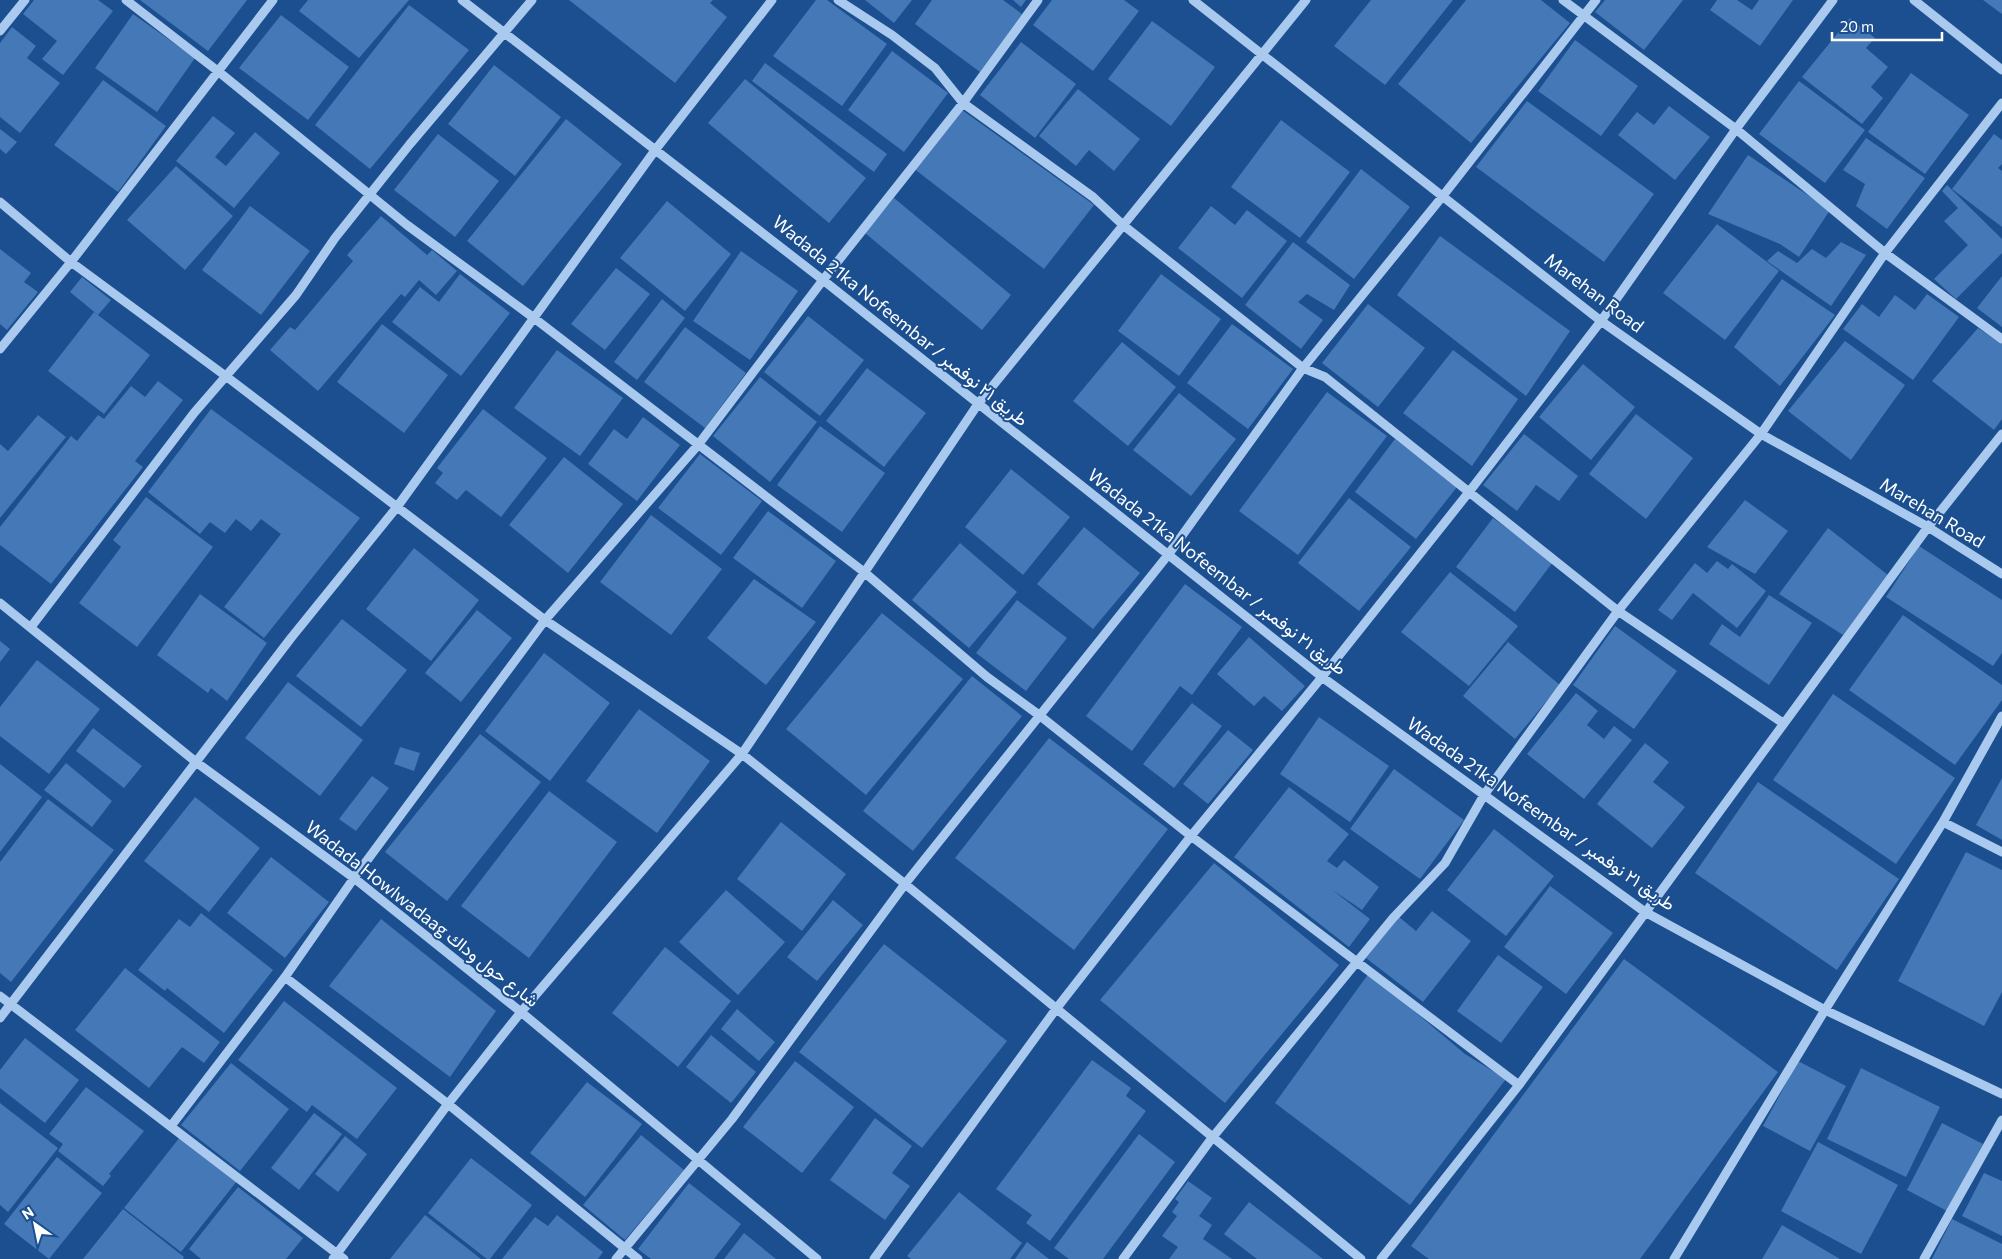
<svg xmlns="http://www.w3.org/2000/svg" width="2002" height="1259" viewBox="0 0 2002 1259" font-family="Commissioner,Vazirmatn,sans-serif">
<rect width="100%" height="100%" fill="#1b4f8f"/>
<path fill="#4478b7" d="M34,0H98L113,11L63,75L42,59L57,41L23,14Z
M140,0H247L208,51Z
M308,0H409L359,58L299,11Z
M569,0H713L710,3L727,17L675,83Z
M816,0H827L887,44L842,106L773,56Z
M865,0H912L894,23Z
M932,0H1003L1022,14L980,72L915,24Z
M1013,0H1026L1021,7Z
M1052,0H1124L1139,11L1093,71L1033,25Z
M1371,0H1453L1385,85L1334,46Z
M1466,0H1541L1570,23L1471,143L1398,84Z
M1605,0H1683L1644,50L1595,12Z
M1717,0H1737L1752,10L1759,0H1793L1760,46L1710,10Z
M1983,0H2002V14Z
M409,5L469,50L370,169L315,125Z
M133,14L195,58L157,112L95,68Z
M281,15L349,67L308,120L239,68Z
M1850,18L1875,38L1866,48L1888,67L1871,87L1883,98L1862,124L1802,77Z
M1152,21L1215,67L1171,126L1108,79Z
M12,27L36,46L27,58L60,83L20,133L0,117V43Z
M1575,40L1638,86L1601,136L1538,91Z
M1021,42L1076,84L1035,138L980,95Z
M892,51L948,93L904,152L848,110Z
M765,63L887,154L874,172L752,81Z
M494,65L561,117L515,176L448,124Z
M1911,73L1969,115L1925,174L1868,132Z
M745,79L866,178L829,223L708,123Z
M103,80L166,126L118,192L54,145Z
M1799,81L1865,130L1825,183L1759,134Z
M1078,89L1140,139L1114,171L1089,150L1076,166L1039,136Z
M1527,101L1654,194L1604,262L1476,167Z
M1669,106L1710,137L1675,180L1618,135L1637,112L1654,125Z
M962,110L1094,205L1044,269L913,168Z
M213,116L235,133L215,157L226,166L255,132L280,153L234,208L176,161Z
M566,119L622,164L523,286L467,241Z
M1281,120L1350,172L1300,238L1231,187Z
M0,129L17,142L6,154L0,149Z
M438,134L499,181L455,237L394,190Z
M1994,134L2002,140V164L1998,168L2002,171V227L1952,189Z
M1866,138L1925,178L1887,229L1856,206L1865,184L1843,170Z
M1748,155L1830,210L1799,257L1780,244L1708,214Z
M176,166L233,216L185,270L127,220Z
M1361,169L1410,207L1354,279L1306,242Z
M1947,185L2002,239V253L1956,299L1934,279L1968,245L1944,221L1958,208L1942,191Z
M894,198L1011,295L982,330L865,233Z
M667,201L731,254L685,311L620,258Z
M250,206L310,251L261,315L202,270Z
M1211,206L1235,225L1247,210L1287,241L1242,298L1178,248Z
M381,216L427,255L432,250L457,271L436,295L419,280L405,297L401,294L318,391L270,350L290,327L295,330L353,261L347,255Z
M1717,224L1779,271L1725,340L1663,293Z
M1440,236L1570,331L1526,396L1397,295Z
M1293,242L1350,285L1334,310L1307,294L1298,302L1323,320L1301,349L1245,305Z
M1841,242L1866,255L1831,306L1767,261L1778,251L1797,263L1812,249L1826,258Z
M0,249L31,273L24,282L38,292L7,330L0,324Z
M741,251L798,291L750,360L693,321Z
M616,268L650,294L605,350L571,324Z
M460,274L510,313L461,376L392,322L420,287L439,302Z
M1161,274L1221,319L1179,376L1118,331Z
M2002,276V327L1977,308Z
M82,277L111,300L98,315L70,292Z
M1782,279L1835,315L1780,386L1734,347Z
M1927,294L1959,317L1913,380L1843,329L1862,304L1879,317L1895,295L1915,310Z
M662,299L685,318L637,380L614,362Z
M1368,304L1425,348L1378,407L1322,363Z
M94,312L150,355L104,414L48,371Z
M808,316L864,360L820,416L764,372Z
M382,324L448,375L404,433L337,382Z
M1232,324L1293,369L1248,429L1187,383Z
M685,327L746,373L705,428L644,382Z
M1978,328L2002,344V419L1994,430L1932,381Z
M1845,341L1905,385L1851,460L1788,411Z
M1122,342L1176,387L1128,446L1073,401Z
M557,350L623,398L580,456L514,408Z
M1453,350L1518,399L1472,466L1403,413Z
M1583,364L1635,407L1591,460L1539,417Z
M867,368L926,413L884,467L826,421Z
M760,377L817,422L770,482L713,436Z
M158,381L183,400L135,461L143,467L51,584L0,545V527L71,436L77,441L98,415L104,419L131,386L145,397Z
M1327,392L1387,436L1298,555L1239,511Z
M1179,393L1236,439L1191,496L1133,450Z
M211,409L360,518L264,638L224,607L281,534L261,519L251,531L236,519L225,533L210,522L200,534L148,492Z
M483,409L547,458L501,517L466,490L457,500L435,483L443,473L437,468Z
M1636,414L1693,458L1646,519L1589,474Z
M38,415L66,437L0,518V444L8,451Z
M643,417L680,445L637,501L588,464L614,429L627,439Z
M820,426L885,473L842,532L777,485Z
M1524,434L1578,476L1559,501L1536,485L1517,511L1483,485Z
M1395,439L1457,487L1416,539L1355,492Z
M700,454L762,501L721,555L658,508Z
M564,457L623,504L568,573L509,525Z
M1011,469L1070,517L1023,575L965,527Z
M146,497L213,547L137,647L79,603L121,547L113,540Z
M1349,498L1411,547L1359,611L1298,563Z
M1745,500L1788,531L1755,574L1707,547Z
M768,511L836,561L802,608L733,558Z
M651,515L722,569L671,635L600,582Z
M1493,518L1553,562L1515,612L1456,567Z
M1084,527L1140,573L1093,629L1037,584Z
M1828,528L1888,575L1843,635L1779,594Z
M960,543L1017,592L969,648L912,600Z
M1919,546L2002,600V653L1993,666L1886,597Z
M414,548L479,600L431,661L366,609Z
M1717,561L1728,569L1732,564L1766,591L1737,628L1693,593L1672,620L1658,610L1695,563L1707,573Z
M1450,572L1518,626L1469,686L1401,632Z
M754,579L816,622L766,685L707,638Z
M1185,584L1242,627L1192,695L1180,686L1132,751L1086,716Z
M200,594L267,643L227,701L211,688L208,693L157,655Z
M1769,595L1812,623L1769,685L1709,644L1722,624L1740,637Z
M1017,600L1067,638L1026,691L976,653Z
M477,610L512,638L461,702L425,673Z
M882,613L963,679L866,795L786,729Z
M1903,615L2002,685V700L1955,765L1849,690Z
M342,619L407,670L361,727L296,676Z
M1615,626L1677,671L1634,729L1573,685Z
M1249,637L1305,686L1282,711L1264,696L1254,706L1217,674Z
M0,641L10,649L0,662Z
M1508,642L1560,685L1515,739L1463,696Z
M544,653L610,703L550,781L485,731Z
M37,660L100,709L49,774L0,736V707Z
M972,676L1022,716L913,851L863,811Z
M288,682L363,740L320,796L245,738Z
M1576,693L1598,711L1587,725L1604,739L1614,726L1632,740L1584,799L1527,754Z
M1833,694L1955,778L1896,864L1773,780Z
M1192,703L1222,726L1174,788L1143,764Z
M639,709L710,761L657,833L586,781Z
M1319,717L1389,766L1350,822L1280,774Z
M93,728L142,766L124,788L76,751Z
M1228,730L1253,750L1208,804L1183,784Z
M480,734L541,782L447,901L385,852Z
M1049,738L1168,829L1074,950L955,858Z
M1645,743L1669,762L1653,782L1685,807L1652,848L1597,804Z
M400,747L420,753L414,771L394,764Z
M66,763L112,801L92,827L44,790Z
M0,764L42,797L0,852Z
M1394,769L1464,820L1420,879L1350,829Z
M372,776L389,788L356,831L339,819Z
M2002,778V840L1976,825Z
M1758,782L1899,879L1837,970L1695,873Z
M1289,787L1349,834L1327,861L1337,868L1344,860L1379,887L1362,910L1331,889L1370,919L1349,947L1234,857Z
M549,791L617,842L529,958L461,906Z
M195,797L260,848L209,912L144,861Z
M48,799L114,850L11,982L0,973V862Z
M781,822L846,874L802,931L737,879Z
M1494,829L1554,876L1506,936L1447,890Z
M1966,852L2002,870V992L1984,1026L1898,981Z
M271,857L329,902L285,958L227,913Z
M1214,863L1339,965L1225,1103L1100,1000Z
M1550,886L1613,933L1566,994L1504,947Z
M726,890L785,942L738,995L679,942Z
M833,900L863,925L817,981L787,957Z
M1432,911L1471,941L1423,1002L1366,958L1399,917L1416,931Z
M201,913L273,970L224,1033L167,988L165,991L138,970L179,919L190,927Z
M381,919L496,1011L450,1077L329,986Z
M884,944L1007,1041L922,1148L799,1052Z
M665,947L731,1001L678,1067L612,1013Z
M1498,955L1543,987L1501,1043L1457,1011Z
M1624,959L1778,1072L1640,1259H1429L1411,1246Z
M125,968L220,1042L204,1063L182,1047L149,1088L75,1030Z
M1369,973L1465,1054L1506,1079L1410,1205L1275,1103Z
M284,1001L397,1088L357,1139L312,1105L307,1112L238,1060Z
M737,1009L775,1042L759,1061L721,1029Z
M711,1035L756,1072L731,1103L686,1067Z
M25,1038L79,1080L45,1123L0,1088V1070Z
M1092,1060L1131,1088L1126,1096L1146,1111L1050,1241L1026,1223L1032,1215L996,1189Z
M795,1061L854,1107L802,1173L743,1127Z
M1798,1061L1846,1086L1810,1151L1763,1126Z
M231,1063L289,1109L240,1171L181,1125Z
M1861,1068L1940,1107L1906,1177L1827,1139Z
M587,1082L642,1124L585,1197L530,1153Z
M86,1087L144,1131L109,1174L111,1176L103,1186L58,1151L63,1144L49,1134Z
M0,1103L58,1148L8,1212L0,1205Z
M314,1113L342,1134L299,1190L271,1168Z
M875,1118L912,1146L892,1173L910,1186L885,1220L830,1180Z
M1942,1123L1983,1144L1947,1211L1907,1190Z
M1139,1134L1175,1162L1103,1259H1069L1054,1248Z
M641,1135L684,1170L625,1240L583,1205Z
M345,1136L367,1154L338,1192L315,1174Z
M180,1137L237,1181L181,1252L124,1208Z
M1818,1142L1898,1185L1861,1254L1781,1211Z
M57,1157L102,1193L49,1259L4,1224Z
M471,1158L532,1205L490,1259H487L428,1213Z
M1984,1173L2002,1181V1236L1962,1216Z
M1188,1181L1212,1198L1199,1216L1212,1225L1203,1239L1232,1259H1169L1178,1247L1162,1236L1177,1216L1172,1212L1179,1202L1175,1199Z
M689,1183L741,1224L714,1259H651L638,1249Z
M238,1187L303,1238L286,1259H201L189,1249Z
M959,1192L1022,1243L1010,1259H911L907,1256Z
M1249,1202L1323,1259H1257L1224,1234Z
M123,1209L184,1257L183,1259H83Z
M425,1215L481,1259H390Z
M557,1215L603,1252L598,1259H502L535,1217L548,1226Z
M1952,1219L2002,1244V1259H1932Z
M1782,1225L1840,1259H1762Z
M744,1233L776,1259H724Z
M1027,1242L1049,1259H1015Z"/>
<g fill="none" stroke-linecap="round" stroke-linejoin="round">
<path stroke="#a9c9ee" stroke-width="9" d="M126,0L219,72L407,225L534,318L864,572L987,677L1039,715L1191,836L1519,1085
M462,0L823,280L1322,677L1645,912L1825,1010L2002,1094
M838,0L892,35L935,68L963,103L1093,197L1123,225L1303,368L1325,377L1618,611L1783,723
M1193,0L1601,321L1761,434L1928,527L2002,574
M1563,0L1736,129L1885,253L2002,339
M1914,0L2002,70
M0,31L25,0
M0,202L71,262L227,377L545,620L742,754L905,884L1361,1259
M0,349L71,262L273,0
M0,603L196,762L354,878L521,1012L817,1259
M31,627L194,413L296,295L335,238L410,144L532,0
M1943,822L2002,852
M285,977L448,1104L638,1259
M0,996L344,1259
M0,1018L291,638L397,507L656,149L772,0
M171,1126L285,977L354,878L545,620L698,445L823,280L963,103L1038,0
M333,1259L448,1104L521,1012L742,754L978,404L1306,0
M616,1259L732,1119L905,884L1168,555L1303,368L1442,197L1596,0
M874,1259L1056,1009L1191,836L1322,677L1469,492L1601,321L1736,129L1833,0
M1123,1259L1212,1138L1393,918L1445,863L1484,795L1618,611L1761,434L1885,253L2002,103
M1381,1259L1519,1085L1928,527L2002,434
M1674,1259L1825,1010L1943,822L2002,716
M1924,1259L2002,1120"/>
</g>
<g text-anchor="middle" stroke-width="4" stroke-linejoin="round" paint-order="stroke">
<g font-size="18" fill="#fff" stroke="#1b4f8f">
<text transform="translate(1594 293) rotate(37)" y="6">Marehan Road</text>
<text transform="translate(900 321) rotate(39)" y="6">Wadada 21ka Nofeembar / طريق ٢١ نوفمبر</text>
<text transform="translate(1932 513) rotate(31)" y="6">Marehan Road</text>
<text transform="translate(1217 572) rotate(38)" y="6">Wadada 21ka Nofeembar / طريق ٢١ نوفمبر</text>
<text transform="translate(1541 814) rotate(35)" y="6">Wadada 21ka Nofeembar / طريق ٢١ نوفمبر</text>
<text transform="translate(422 914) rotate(38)" y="6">Wadada Howlwadaag شارع حول وداك</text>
</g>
</g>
<g transform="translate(35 1224) rotate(327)" stroke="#1b4f8f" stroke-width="4" paint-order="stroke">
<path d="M0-4L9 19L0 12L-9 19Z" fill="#ffffff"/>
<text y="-8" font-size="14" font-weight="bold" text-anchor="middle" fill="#ffffff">N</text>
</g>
<path d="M1832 32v8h110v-8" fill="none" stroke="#ffffff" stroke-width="2.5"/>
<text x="1840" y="32" font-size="15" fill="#ffffff" stroke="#1b4f8f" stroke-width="4" paint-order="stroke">20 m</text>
</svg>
